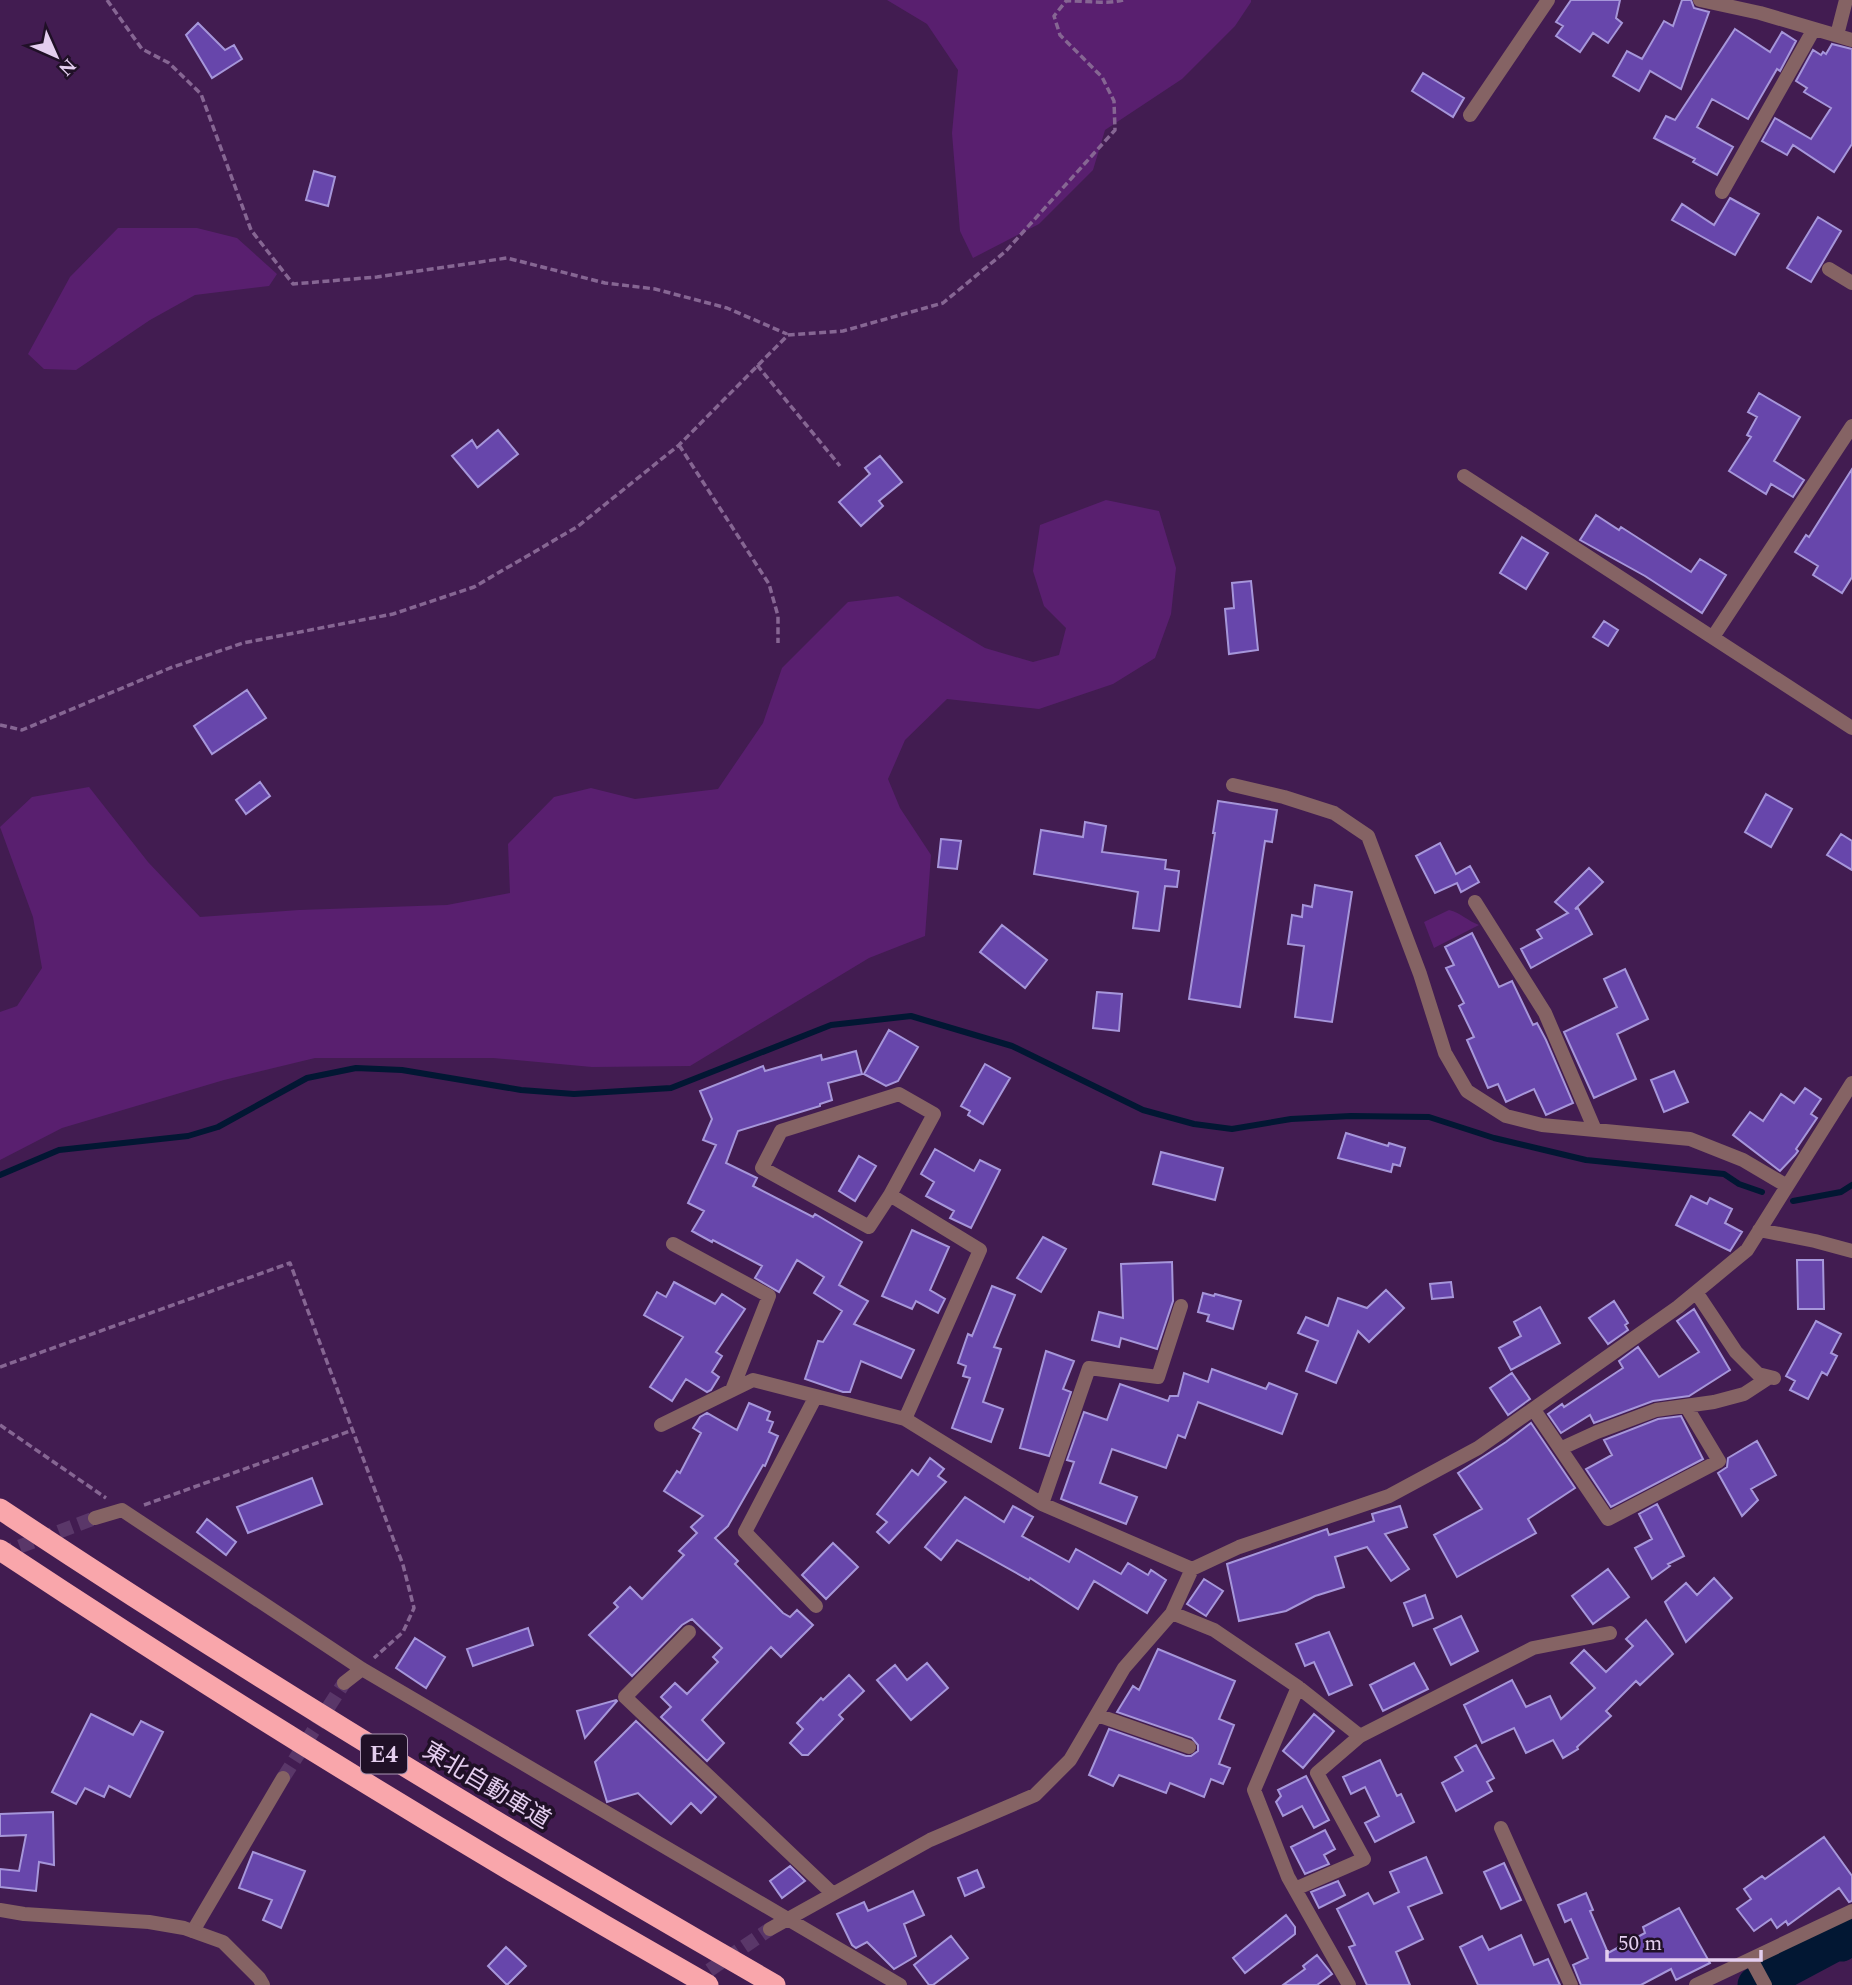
<svg xmlns="http://www.w3.org/2000/svg" width="1852" height="1985" viewBox="0 0 1852 1985" font-family="Spectral,'Noto Sans JP',serif">
<rect width="100%" height="100%" fill="#421c51"/>
<path fill="#591f6f" d="M887,0H1251V2L1235,26L1182,79L1105,130L1093,170L1039,224L973,258L960,231L952,133L958,70L927,24Z
M118,228H197L237,238L277,274L269,286L195,295L150,320L76,370L44,369L28,354L70,277Z
M1106,500L1159,511L1176,568L1171,614L1155,658L1113,684L1039,709L947,699L905,740L888,779L900,808L931,855L925,936L869,958L690,1066L592,1067L493,1058H315L224,1080L62,1128L0,1160V1012L17,1006L42,968L33,917L0,827L32,797L89,787L148,862L200,917L299,910L447,905L510,893L508,844L554,797L591,788L635,799L718,789L763,723L782,668L848,602L898,596L985,648L1033,662L1059,655L1066,628L1044,606L1033,571L1040,525Z
M1449,910C1461,913 1468,921 1479,925L1434,948L1424,922Z"/>
<g fill="none" stroke-linecap="round" stroke-linejoin="round">
<path stroke="#021733" stroke-width="6" d="M0,1175L59,1150L188,1136L218,1127L307,1078L356,1068L402,1070L521,1090L574,1094L671,1088L831,1025L911,1016L1012,1046L1143,1110L1194,1124L1232,1129L1291,1119L1351,1116L1429,1117L1494,1138L1586,1160L1724,1174L1739,1184L1762,1192
M1793,1201L1841,1192L1852,1185"/>
<path stroke="#021733" stroke-width="37" d="M1756,1985L1835,1943H1841L1852,1934"/>
</g>
<path fill="#6746ab" stroke="#a696da" stroke-width="2" d="M1571,0H1620L1616,18L1622,23L1608,43L1593,33L1580,52L1556,36L1563,26L1556,22Z
M1682,0H1691L1694,8L1709,12L1681,89L1650,71L1639,91L1613,76L1627,51L1642,59L1664,21L1673,26Z
M198,23L225,50L234,45L242,59L212,78L186,35Z
M1735,29L1770,52L1782,32L1796,41L1780,71L1777,69L1748,119L1712,99L1697,127L1733,147L1717,175L1693,162L1695,159L1654,138L1666,116L1675,120Z
M1832,44L1852,49V144L1834,172L1793,145L1787,155L1762,141L1775,118L1811,139L1831,108L1804,92L1807,88L1796,81L1813,50L1821,55L1823,52L1826,54Z
M1423,73L1464,98L1453,117L1412,91Z
M314,171L335,177L328,206L306,200Z
M1730,198L1759,214L1735,255L1672,220L1682,204L1714,225Z
M1818,217L1841,231L1811,282L1787,268Z
M1759,393L1800,417L1774,461L1804,480L1793,497L1771,484L1766,494L1729,471L1751,437L1747,435L1757,417L1748,412Z
M498,430L518,454L478,487L452,456L472,440L477,448Z
M880,456L902,482L879,501L883,506L861,526L839,502L870,474L865,468Z
M1852,469V577L1842,593L1813,575L1818,566L1795,552L1806,535L1809,537Z
M1596,515L1619,530L1621,527L1691,572L1700,559L1726,575L1702,613L1645,576L1580,540Z
M1522,537L1548,553L1526,589L1500,573Z
M1251,581L1258,650L1229,654L1225,609L1234,608L1232,583Z
M1604,621L1618,630L1608,646L1593,637Z
M247,690L266,718L212,754L194,726Z
M260,782L270,796L246,814L236,800Z
M1766,794L1792,809L1771,847L1745,832Z
M1218,801L1277,810L1272,842L1265,841L1240,1007L1189,999L1215,833H1213Z
M1085,822L1106,826L1102,852L1166,860L1165,869L1179,871L1177,887L1165,886L1159,931L1133,928L1138,892L1034,874L1041,830L1083,837Z
M1841,834L1852,841V870L1827,855Z
M941,839L961,841L957,869L938,867Z
M1440,843L1456,874L1470,866L1479,882L1461,892L1457,883L1435,893L1416,856Z
M1589,868L1603,882L1575,909L1578,908L1592,934L1531,968L1521,949L1542,938L1537,930L1568,913L1555,902Z
M1315,885L1352,892L1332,1022L1295,1017L1304,946L1288,944L1292,915L1302,917L1303,905L1312,907Z
M1002,925L1047,960L1025,988L980,952Z
M1472,933L1499,987L1512,981L1533,1025L1537,1023L1546,1040L1573,1103L1546,1115L1534,1089L1506,1102L1498,1084L1488,1088L1467,1040L1474,1037L1459,1006L1464,1003L1446,968L1454,965L1445,947Z
M1625,969L1648,1019L1617,1034L1636,1079L1594,1098L1564,1032L1617,1007L1604,979Z
M1097,992L1122,994L1119,1031L1093,1028Z
M889,1030L918,1047L898,1081L886,1086L864,1074Z
M856,1051L862,1074L828,1083L832,1100L820,1104V1106L738,1131L726,1163L757,1178L753,1186L813,1217L815,1214L862,1242L839,1285L868,1301L854,1324L914,1350L901,1378L861,1361L850,1392H843L805,1379L818,1341L823,1342L842,1311L814,1293L824,1277L797,1260L779,1292L755,1278L762,1266L713,1240L712,1242L692,1231L704,1211L688,1203L716,1145L703,1140L712,1119L700,1091L763,1066L765,1071L821,1055L822,1060Z
M985,1064L1010,1078L983,1124L968,1115L970,1111L961,1106Z
M1674,1071L1688,1102L1664,1112L1651,1080Z
M1805,1088L1821,1099L1811,1114L1817,1118L1796,1149L1798,1151L1795,1155L1780,1171L1733,1135L1750,1112L1763,1121L1781,1094L1794,1103Z
M1346,1133L1388,1146L1389,1143L1405,1148L1400,1166L1393,1164L1391,1172L1338,1158Z
M935,1149L974,1171L980,1160L1000,1170L971,1228L950,1218L954,1211L926,1196L934,1182L921,1174Z
M1161,1152L1223,1168L1215,1200L1153,1184Z
M859,1156L876,1166L855,1201L839,1191Z
M1691,1196L1707,1204L1710,1198L1732,1209L1725,1223L1742,1232L1730,1251L1676,1225Z
M912,1230L949,1247L930,1290L945,1299L938,1313L916,1301L912,1309L882,1296Z
M1043,1237L1066,1249L1041,1292L1017,1278Z
M1797,1260H1823L1824,1309H1798Z
M1172,1262L1173,1301L1157,1349L1121,1338L1119,1347L1092,1340L1099,1312L1123,1318L1121,1264Z
M674,1282L715,1304L722,1294L745,1309L716,1352L722,1356L712,1372L719,1377L711,1390L707,1392L686,1379L672,1401L650,1387L683,1337L644,1315L657,1292L666,1297Z
M1451,1282L1453,1297L1432,1299L1430,1284Z
M992,1286L1015,1295L994,1347L1001,1349L983,1402L1003,1409L991,1442L952,1428L970,1378L963,1376L966,1366L958,1363L968,1334L972,1336Z
M1386,1290L1404,1308L1369,1342L1358,1331L1336,1383L1306,1371L1318,1341L1298,1333L1306,1317L1328,1326L1338,1298L1367,1308Z
M1203,1293L1214,1296L1215,1294L1241,1301L1233,1329L1207,1321L1209,1315L1198,1312Z
M1614,1301L1628,1323L1625,1325L1628,1330L1608,1344L1589,1318Z
M1540,1307L1560,1343L1511,1370L1499,1348L1521,1336L1514,1322Z
M1694,1309L1730,1370L1689,1396L1653,1401L1594,1423L1590,1415L1561,1433L1548,1414L1562,1404L1564,1407L1623,1368L1619,1361L1638,1347L1659,1377L1699,1352L1677,1321Z
M1816,1321L1841,1334L1831,1353L1837,1356L1827,1375L1822,1372L1808,1399L1790,1390L1795,1381L1786,1376Z
M1046,1351L1074,1361L1063,1389L1071,1392L1049,1456L1020,1448Z
M1212,1369L1266,1389L1269,1383L1297,1394L1282,1434L1198,1402L1185,1438L1178,1435L1166,1468L1112,1449L1100,1483L1137,1497L1126,1524L1061,1499L1074,1462L1067,1460L1084,1412L1107,1420L1120,1384L1168,1401L1170,1396H1178L1184,1373L1208,1382Z
M1512,1373L1530,1399L1508,1415L1490,1388Z
M749,1403L770,1412L767,1420L773,1422L769,1432L778,1436L765,1466L763,1465L728,1526L715,1538L738,1561L735,1564L783,1613L790,1617L797,1610L813,1625L781,1657L771,1647L702,1720L724,1743L707,1761L661,1717L671,1707L661,1697L675,1683L687,1694L718,1662L713,1657L722,1648L692,1619L682,1625L632,1676L589,1635L618,1607L614,1603L630,1587L642,1599L684,1555L679,1551L697,1533L691,1527L703,1516L664,1491L677,1471L680,1473L701,1433L693,1428L700,1417L707,1413L737,1430Z
M1681,1416L1703,1459L1611,1507L1586,1469L1612,1455L1604,1440L1658,1419Z
M1531,1423L1575,1488L1528,1519L1536,1533L1457,1577L1434,1535L1482,1509L1458,1473L1506,1442Z
M1757,1441L1776,1475L1751,1489L1758,1500L1742,1516L1718,1473L1727,1467L1728,1458Z
M930,1458L944,1469L938,1476L946,1482L889,1543L877,1532L887,1522L877,1514L912,1470L918,1475Z
M312,1478L322,1504L248,1533L237,1507Z
M965,1497L1004,1522L1013,1506L1033,1517L1022,1536L1069,1562L1076,1549L1121,1574L1128,1563L1148,1575L1151,1570L1166,1580L1147,1613L1094,1581L1078,1609L1030,1578L1029,1580L957,1540L941,1560L925,1547Z
M1657,1504L1684,1556L1668,1564L1670,1566L1652,1579L1635,1548L1652,1539L1639,1514Z
M1400,1506L1407,1527L1385,1534L1409,1569L1391,1581L1367,1547L1335,1557L1344,1587L1315,1596L1286,1611L1239,1621L1227,1564L1327,1529L1329,1535L1374,1521L1372,1514Z
M207,1519L236,1542L226,1555L197,1532Z
M833,1543L858,1567L826,1599L802,1575Z
M1608,1569L1629,1597L1593,1624L1572,1596Z
M1714,1578L1732,1598L1686,1642L1665,1602L1686,1583L1697,1595Z
M1204,1579L1223,1591L1206,1616L1187,1604Z
M1425,1595L1433,1618L1413,1626L1404,1603Z
M1461,1616L1478,1651L1451,1665L1434,1629Z
M1646,1620L1673,1654L1640,1685L1636,1681L1606,1711L1611,1716L1577,1747L1578,1749L1563,1758L1553,1740L1526,1753L1514,1728L1482,1743L1464,1705L1512,1680L1526,1707L1550,1696L1561,1719L1595,1688L1571,1663L1584,1650L1606,1672L1633,1646L1626,1639Z
M528,1628L533,1645L473,1666L467,1649Z
M1329,1632L1352,1685L1329,1695L1314,1662L1305,1666L1296,1644Z
M415,1638L445,1657L426,1688L396,1668Z
M1158,1649L1235,1681L1219,1719L1234,1725L1219,1764L1230,1768L1223,1784L1211,1779L1204,1797L1170,1783L1166,1793L1119,1775L1113,1786L1089,1775L1109,1729L1186,1756H1191L1198,1751V1745L1192,1738L1117,1712L1133,1686L1139,1690Z
M927,1663L948,1688L911,1720L877,1680L895,1665L907,1680Z
M1414,1663L1428,1689L1383,1711L1370,1685Z
M849,1675L864,1691L839,1715L843,1719L808,1755H802L790,1743L803,1729L797,1723L821,1698L823,1700Z
M616,1700L617,1701L585,1738L577,1711Z
M91,1714L133,1735L141,1721L163,1732L130,1797L109,1786L104,1797L85,1788L76,1804L52,1792Z
M1314,1714L1334,1731L1303,1768L1283,1751Z
M636,1721L716,1797L701,1813L691,1803L671,1824L638,1793L607,1802L595,1762Z
M1476,1745L1494,1778L1487,1782L1492,1791L1456,1811L1442,1783L1463,1771L1455,1757Z
M1380,1760L1397,1796L1401,1794L1414,1822L1375,1842L1365,1823L1379,1816L1365,1787L1351,1794L1343,1777Z
M1306,1776L1329,1820L1314,1828L1302,1806L1283,1816L1276,1802L1281,1796L1278,1790Z
M53,1812L54,1865L39,1862L36,1891L0,1887V1869L19,1871L26,1835L0,1836V1814Z
M1325,1830L1335,1849L1324,1855L1329,1864L1305,1874L1291,1847Z
M1824,1837L1852,1876V1901L1849,1902L1839,1888L1788,1925L1786,1921L1777,1928L1771,1919L1754,1931L1737,1909L1751,1899L1744,1889L1762,1876L1765,1879Z
M253,1852L305,1871L281,1928L263,1920L272,1900L239,1888Z
M1426,1857L1442,1893L1408,1907L1423,1939L1396,1952L1410,1985H1367L1349,1947L1355,1945L1337,1909L1368,1893L1374,1904L1399,1892L1390,1872Z
M1504,1863L1521,1900L1501,1909L1484,1872Z
M790,1866L805,1881L782,1898L770,1881Z
M977,1870L984,1887L965,1896L958,1878Z
M1338,1881L1345,1895L1319,1908L1311,1892Z
M913,1891L924,1915L904,1924L916,1956L894,1969L867,1942L856,1948L852,1945L837,1914L864,1902L868,1911Z
M1586,1893L1593,1910L1590,1911L1608,1953L1645,1933L1643,1927L1679,1908L1710,1963L1676,1980L1671,1969L1641,1985H1581L1573,1965L1588,1958L1571,1919L1565,1922L1558,1905Z
M1286,1915L1295,1927V1934L1245,1973L1233,1958Z
M1521,1935L1534,1965L1548,1959L1560,1985H1478L1460,1947L1482,1936L1489,1950Z
M951,1936L968,1958L933,1985H929L914,1965Z
M506,1947L526,1966L507,1985L488,1966Z
M1317,1955L1332,1974L1317,1985H1283L1305,1969L1303,1966Z"/>
<g fill="none" stroke-linecap="round" stroke-linejoin="round">
<path stroke="#5a3769" stroke-width="14" stroke-dasharray="14 7" stroke-linecap="butt" d="M0,1554L95,1518
M283,1778L344,1683
M692,1982L770,1929"/>
<path stroke="#866693" stroke-width="3.5" stroke-dasharray="7 3.5" stroke-linecap="butt" d="M107,0L142,49L169,63L201,94L251,230L293,284L377,277L507,258L605,283L655,289L727,308L787,334
M757,365L840,466
M679,445L769,584L778,616V643
M0,725L22,730L170,668L243,643L393,614L474,587L577,527L679,445L788,335L843,331L943,303L1006,251L1115,130L1114,101L1102,77L1060,35L1054,16L1066,1C1084,0 1105,5 1123,0
M0,1367L290,1263L403,1565L414,1608L403,1632L374,1658
M0,1425L106,1498
M144,1505L353,1430"/>
<path stroke="#856364" stroke-width="14" d="M1700,0L1760,13L1852,40
M1837,35L1846,0
M1470,115L1548,0
M1722,192L1814,29
M1829,269L1852,283
M1464,476L1852,728
M1713,637L1852,426
M1233,785L1284,797L1334,813L1368,836L1420,974L1445,1053L1467,1091L1506,1116L1542,1125L1690,1139L1743,1160L1787,1186
M1475,902L1545,1013L1595,1130
M890,1195L934,1114L899,1094L781,1131L762,1168L869,1227L890,1195L980,1250L905,1419
M1759,1230L1815,1241L1852,1251
M673,1244L769,1296L732,1390
M1696,1292L1736,1352L1758,1374L1774,1378
M1534,1410L1608,1519L1719,1461L1686,1406
M661,1425L753,1380L905,1419L1042,1504L1192,1569
M1562,1448L1597,1432L1656,1410L1714,1402L1744,1394L1770,1377
M1042,1504L1089,1368L1158,1377L1181,1306
M95,1518L122,1510L362,1669L900,1985
M816,1606L745,1532L816,1396
M1172,1613L1214,1630L1298,1687L1360,1736L1533,1648L1610,1633
M689,1632L625,1697L833,1894
M344,1683L362,1669
M1298,1687L1254,1790L1288,1877L1349,1985
M1097,1715L1189,1747
M1501,1828L1571,1985
M1295,1889L1364,1859L1317,1773L1360,1736
M770,1929L930,1840L1035,1795L1070,1760L1124,1668L1172,1613L1192,1569L1239,1547L1389,1496L1478,1448L1678,1307L1747,1250L1852,1083
M193,1931L283,1778
M1752,1961L1765,1985"/>
<path stroke="#856364" stroke-width="14" d="M0,1910L24,1914L149,1922L184,1928L223,1942L259,1978L263,1985
M1696,1985L1852,1911"/>
<path stroke="#f9a6ab" stroke-width="21" d="M0,1509C253,1677 512,1834 775,1985
M0,1550C231,1703 467,1848 708,1985"/>
</g>
<g text-anchor="middle" stroke-width="7" stroke-linejoin="round" paint-order="stroke">
<rect fill="#201027" stroke="#a995b3" stroke-width="2" x="361" y="1734.5" width="46" height="39" rx="5"/>
<g font-size="23" font-weight="bold" fill="#e4ceef">
<text x="384" y="1762">E4</text>
</g>
<g font-size="24" fill="#e4ceef" stroke="#201027">
<text transform="translate(487 1785) rotate(31)" y="8">東北自動車道</text>
</g>
</g>
<g transform="translate(56 56) rotate(135)" stroke="#201027" stroke-width="5" paint-order="stroke">
<path d="M0-5L12 26L0 18L-12 26Z" fill="#e4ceef"/>
<text y="-10" font-size="19" font-weight="bold" text-anchor="middle" fill="#e4ceef">N</text>
</g>
<path d="M1607 1950v10h154v-10" fill="none" stroke="#e4ceef" stroke-width="3.5"/>
<text x="1618" y="1950" font-size="21" fill="#e4ceef" stroke="#201027" stroke-width="5" paint-order="stroke">50 m</text>
</svg>
